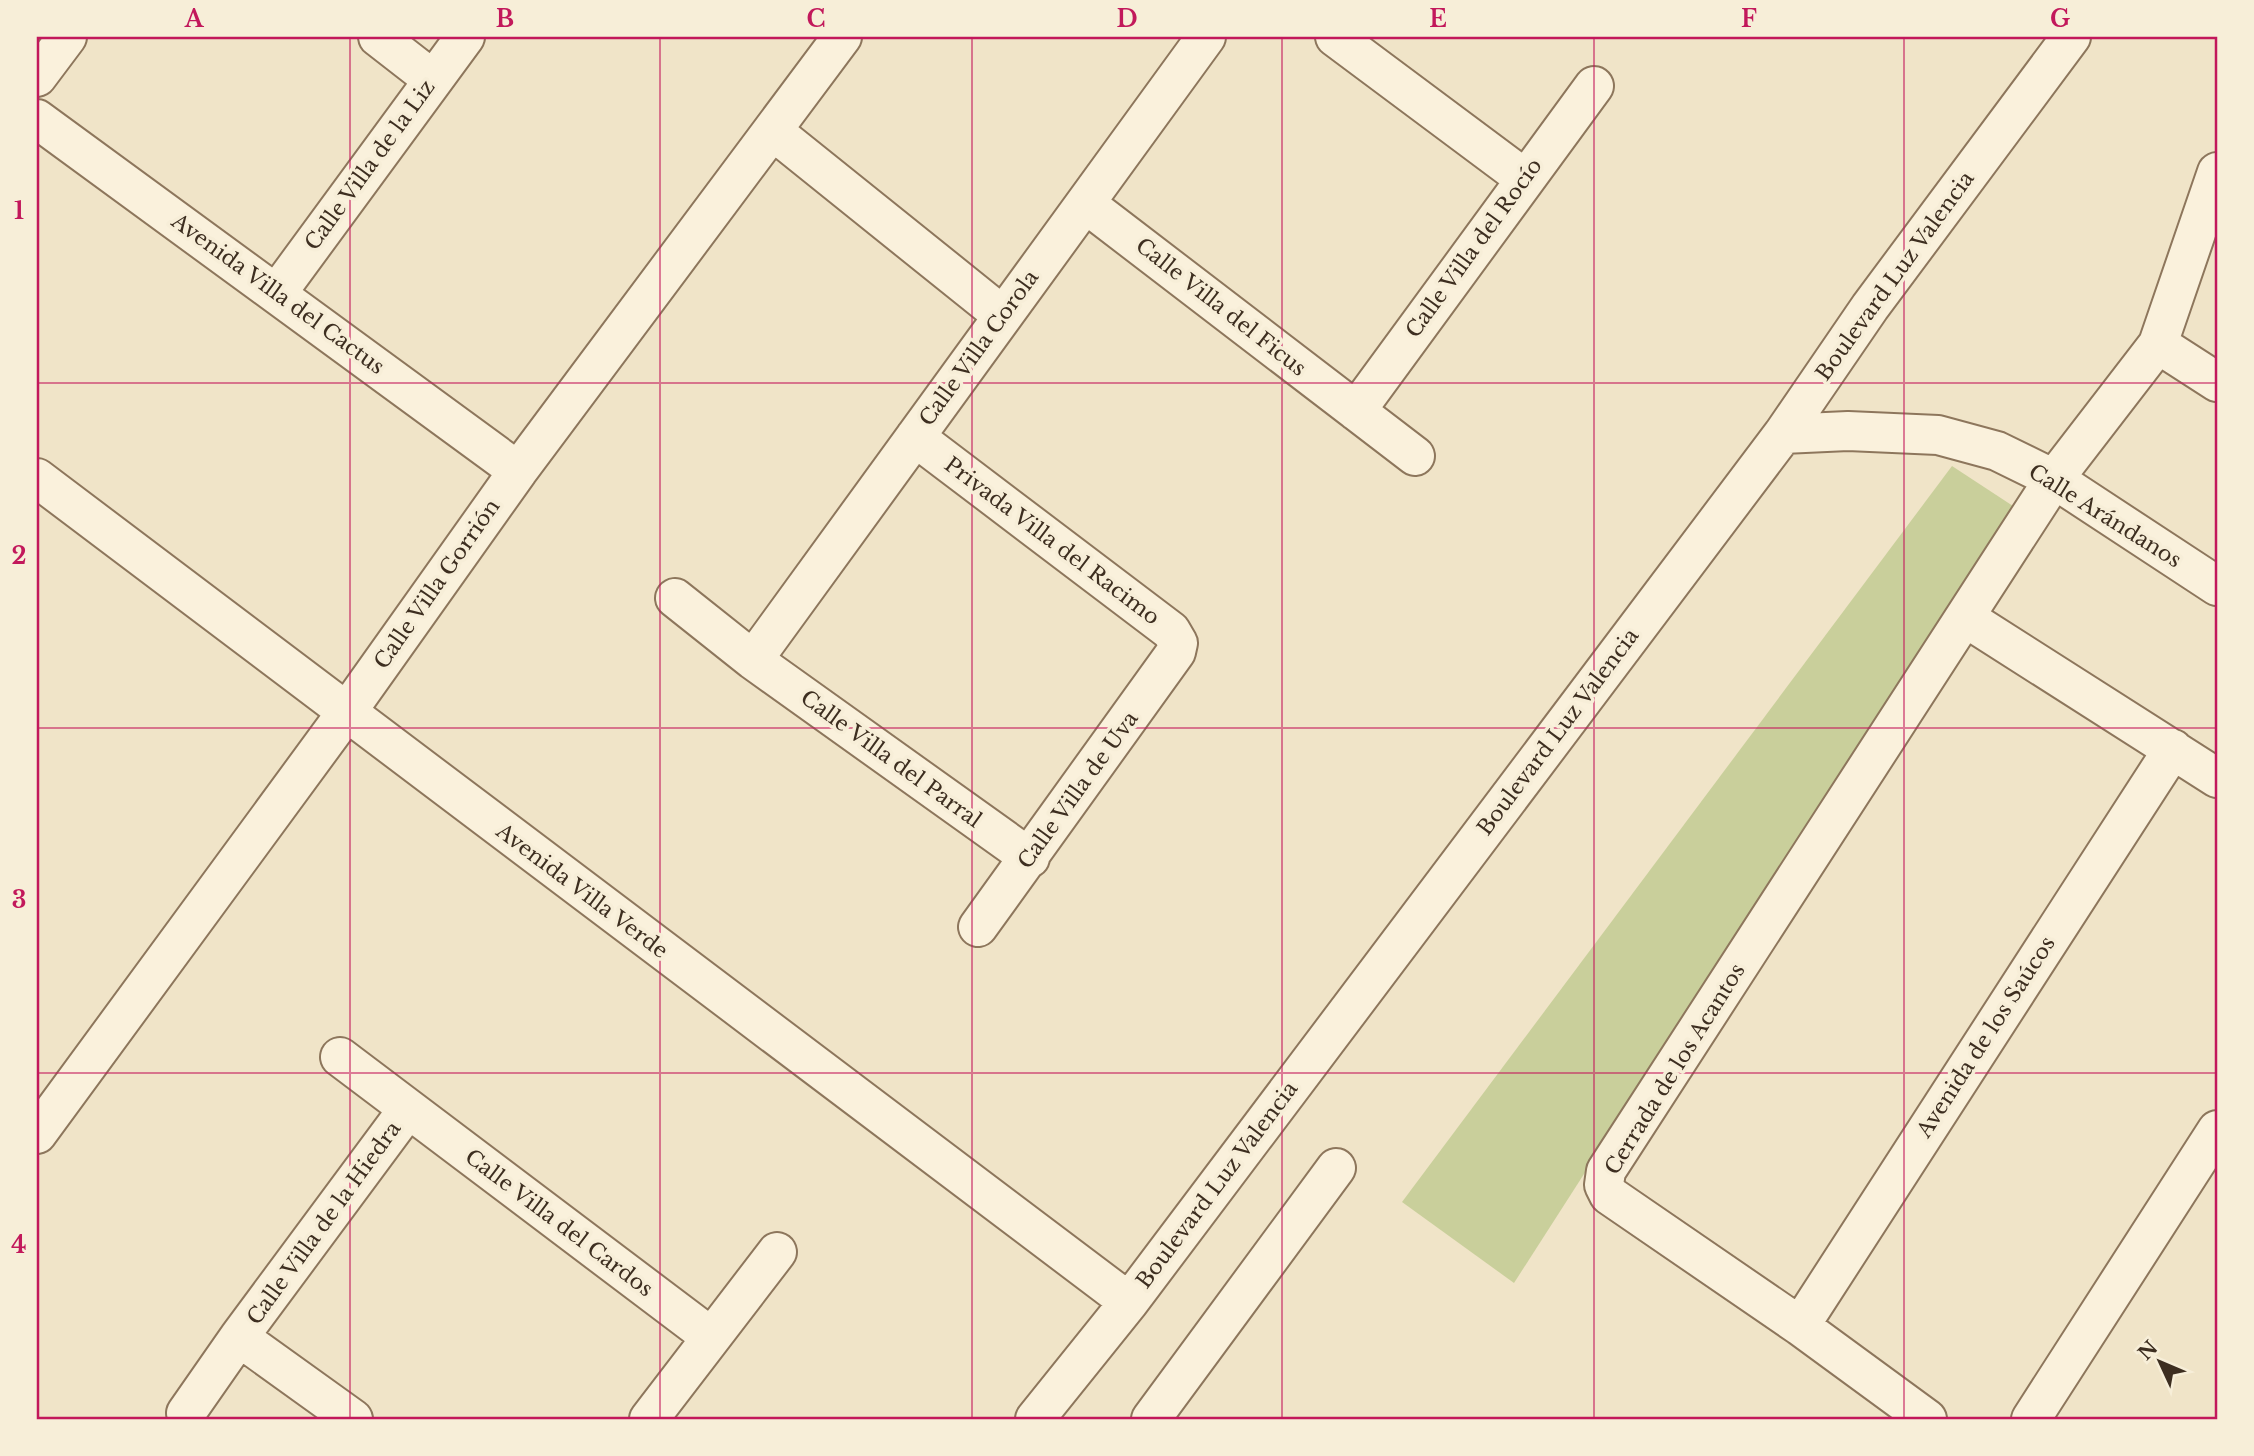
<svg xmlns="http://www.w3.org/2000/svg" width="2254" height="1456" viewBox="0 0 2254 1456" font-family="'Libre Baskerville',serif">
<rect width="100%" height="100%" fill="#f0e4c8"/>
<path fill="#c9cf9b" d="M1952,466L2013,506L1514,1283L1402,1202Z"/>
<g fill="none" stroke-linecap="round" stroke-linejoin="round">
<defs>
<path id="minor" d="M378,37L432,79
M1335,37L1524,178
M37,77L67,37
M37,119L518,471
M773,131L1002,315
M1086,204L1415,456
M277,293L465,37
M2158,344L2217,382
M1356,411L1594,86
M1783,434L1848,431L1938,435L1997,451L2054,479L2217,586
M915,437L1171,631L1178,643L1176,652L978,927
M37,478L1129,1302
M675,598L753,660L1030,858
M1966,618L2217,778
M753,660L1206,37
M340,1057L711,1337
M37,1134L346,713L518,471L842,37
M1800,1326L2173,749
M239,1337L353,1419
M186,1413L239,1337L408,1109
M649,1419L777,1252
M1035,1419L1129,1302L1783,434L1870,307L2071,37
M1151,1419L1336,1168
M1927,1419L1800,1326L1609,1195L1604,1185L1606,1171L2054,479L2158,344L2217,172
M2031,1419L2217,1130"/>
</defs>
<use href="#minor" stroke="#8d765c" stroke-width="42"/>
<use href="#minor" stroke="#faf1dc" stroke-width="38"/>
</g>
<path fill="none" stroke="#c2185b" stroke-width="2" stroke-opacity="0.55" d="M350,37V1419M660,37V1419M972,37V1419M1282,37V1419M1594,37V1419M1904,37V1419M37,383H2217M37,728H2217M37,1073H2217"/>
<g text-anchor="middle" stroke-width="7" stroke-linejoin="round" paint-order="stroke">
<g font-size="21" fill="#3d2e20" stroke="#f7eed8">
<text transform="translate(370 165) rotate(-54)" y="7">Calle Villa de la Liz</text>
<text transform="translate(1474 248) rotate(-54)" y="7">Calle Villa del Rocío</text>
<text transform="translate(1895 276) rotate(-54)" y="7">Boulevard Luz Valencia</text>
<text transform="translate(278 294) rotate(36)" y="7">Avenida Villa del Cactus</text>
<text transform="translate(1221 307) rotate(38)" y="7">Calle Villa del Ficus</text>
<text transform="translate(979 348) rotate(-54)" y="7">Calle Villa Corola</text>
<text transform="translate(2105 516) rotate(32)" y="7">Calle Arándanos</text>
<text transform="translate(1052 541) rotate(37)" y="7">Privada Villa del Racimo</text>
<text transform="translate(437 584) rotate(-55)" y="7">Calle Villa Gorrión</text>
<text transform="translate(1558 732) rotate(-53)" y="7">Boulevard Luz Valencia</text>
<text transform="translate(891 759) rotate(36)" y="7">Calle Villa del Parral</text>
<text transform="translate(1078 790) rotate(-54)" y="7">Calle Villa de Uva</text>
<text transform="translate(582 891) rotate(37)" y="7">Avenida Villa Verde</text>
<text transform="translate(1986 1037) rotate(-57)" y="7">Avenida de los Saúcos</text>
<text transform="translate(1675 1069) rotate(-58)" y="7">Cerrada de los Acantos</text>
<text transform="translate(1217 1185) rotate(-53)" y="7">Boulevard Luz Valencia</text>
<text transform="translate(324 1223) rotate(-54)" y="7">Calle Villa de la Hiedra</text>
<text transform="translate(559 1223) rotate(37)" y="7">Calle Villa del Cardos</text>
</g>
</g>
<rect width="2254" height="1456" fill="none" stroke="#f7eed8" stroke-width="77"/>
<g transform="translate(2160 1362) rotate(314)" stroke="#f7eed8" stroke-width="5" paint-order="stroke">
<path d="M0-5L12 26L0 18L-12 26Z" fill="#3d2e20"/>
<text y="-10" font-size="19" font-weight="bold" text-anchor="middle" fill="#3d2e20">N</text>
</g>
<rect x="38" y="38" width="2178" height="1380" fill="none" stroke="#c2185b" stroke-width="2.5"/>
<g font-size="23" text-anchor="middle" font-weight="bold" fill="#c2185b">
<text x="194" y="27">A</text>
<text x="505" y="27">B</text>
<text x="816" y="27">C</text>
<text x="1127" y="27">D</text>
<text x="1438" y="27">E</text>
<text x="1749" y="27">F</text>
<text x="2060" y="27">G</text>
<text x="19" y="219">1</text>
<text x="19" y="564">2</text>
<text x="19" y="908">3</text>
<text x="19" y="1253">4</text>
</g>
</svg>
